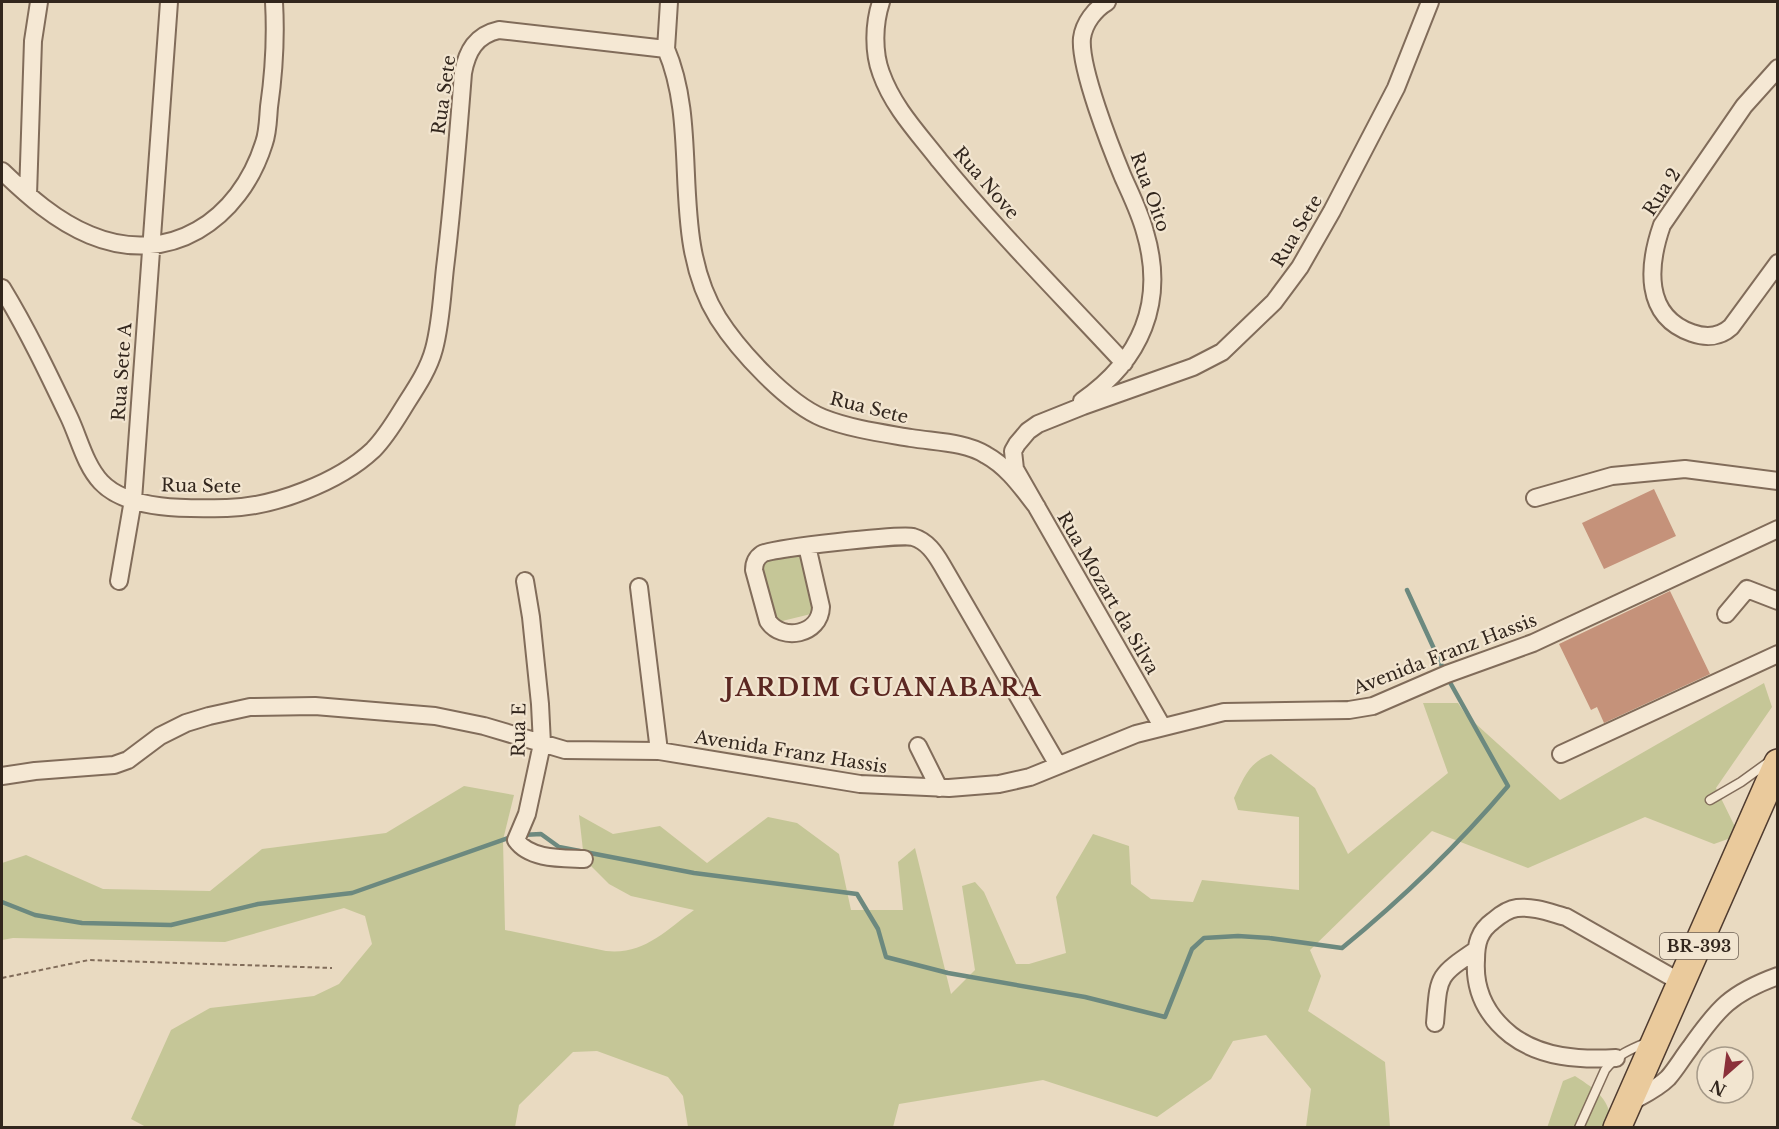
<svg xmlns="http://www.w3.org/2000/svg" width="1779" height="1129" viewBox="0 0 1779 1129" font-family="'Libre Baskerville',serif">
<rect width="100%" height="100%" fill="#e9dac1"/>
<path fill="#c5c697" d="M800,551L815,613L774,623L759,561Z
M1764,683L1772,707L1716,788L1739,835L1714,844L1645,817L1528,868L1432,831L1310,950L1321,976L1308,1011L1385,1062L1390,1127H1306L1311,1089L1266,1035L1233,1041L1211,1079L1157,1117L1043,1080L899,1104L893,1127H688L683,1096L668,1077L597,1051L573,1052L519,1105L515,1127H146L131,1119L171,1030L210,1008L314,996L339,984L372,944L365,916L344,908L225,942L13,938L2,940V863L26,855L103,889L210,891L262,849L386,833L464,786L514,795L503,840L505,930L606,951C644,955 665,931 694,910L631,896L609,884L584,859L579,815L613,834L660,826L707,863L768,817L797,823L839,854L851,910H903L898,862L915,848L951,994L975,970L962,886L975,882L984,892L1016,964H1029L1066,953L1056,897L1093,834L1129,846L1131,884L1151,899L1193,902L1202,880L1299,890V817L1238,810L1234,798C1244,778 1248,763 1271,754L1315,788L1348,854L1448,773L1423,703H1458L1466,715L1560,800Z
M1575,1076C1598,1091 1610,1099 1612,1127L1547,1128L1563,1081Z"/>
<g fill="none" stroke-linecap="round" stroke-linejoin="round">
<path stroke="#6c897f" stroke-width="4.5" d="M522,835L541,834L559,847L694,873L857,894L878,929L886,957L948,973L1085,997L1165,1017L1192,949L1204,938L1238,936L1269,938L1342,948C1402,899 1458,845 1508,786L1447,677L1407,590
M2,902L35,915L82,923L171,925L258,904L352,893L514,836"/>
</g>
<path fill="#c5927a" d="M1654,489L1676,536L1604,569L1582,523Z
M1670,591L1710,674L1604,723L1597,707L1591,710L1559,644Z"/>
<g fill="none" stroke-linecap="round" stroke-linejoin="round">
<defs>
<path id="service" d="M1710,800L1741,782L1770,761
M1579,1128L1605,1070C1616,1055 1631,1049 1648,1042"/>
<path id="minor" d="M881,2C874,23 873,52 881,73C893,107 918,133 939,160C997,231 1062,296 1124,363
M666,49L669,2
M1778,68L1744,106L1662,225C1648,265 1643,316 1692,333C1706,338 1720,337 1731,327L1778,263
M2,171C28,196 56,221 90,235C169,268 240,220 264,143C268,132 268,118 269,107C274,72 276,37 274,2
M28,195L33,41L39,2
M2,288C27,329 48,373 69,417C79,438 85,465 101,482C128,511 191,509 227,508C274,507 339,482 373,450C387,436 397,418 407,402C418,385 429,368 434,349C441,323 442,295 445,268C453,203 458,138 463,73C467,51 476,35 499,30L666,49C702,133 667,236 718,318C739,351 787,403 823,418C851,429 882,433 911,438C935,442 966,442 986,455C1008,467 1022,488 1037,507
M1082,401C1141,360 1166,302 1145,232C1140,213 1131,195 1123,177C1111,148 1079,67 1082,38C1084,23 1095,9 1107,2
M1535,498L1612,476L1685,469L1778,481
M807,546L821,607C820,635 782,642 768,621L754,570C754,563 756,558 762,554C771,548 901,534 913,537C927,541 935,553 942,565L1058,765
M119,581L133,500L169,2
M525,581L531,617L540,704L542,744L527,814L516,840C530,860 563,858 584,859
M639,587L659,751
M1726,614L1747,589L1778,601
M1162,726L1015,469L1013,451L1017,444L1028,431L1038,424L1083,406L1193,367L1222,352L1274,302L1300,267L1332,211L1396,88L1430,2
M918,746L939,788
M1561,754L1778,654
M2,776L35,771L114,765L128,760L160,736L186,723L209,716L250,707L315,706L435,716L484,726L565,750L659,751L860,784L949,788L999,784L1030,777L1136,734L1224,712L1349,710L1373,706L1447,674L1533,643L1778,529
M1435,1023C1439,976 1436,977 1476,950
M1616,1058C1580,1060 1541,1058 1511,1035C1487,1016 1474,991 1476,960C1476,944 1479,931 1493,921C1500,915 1508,909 1517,908C1533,906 1551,913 1566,917L1682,983
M1629,1103C1643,1095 1657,1089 1668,1078C1676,1069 1683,1057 1690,1048C1718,1008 1731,993 1778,976"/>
<path id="primary" d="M1617,1128L1778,763"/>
</defs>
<use href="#service" stroke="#816c5a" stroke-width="11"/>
<use href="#minor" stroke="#816c5a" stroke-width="20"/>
<use href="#primary" stroke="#4f3b2f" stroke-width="30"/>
<path stroke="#816c5a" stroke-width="2" stroke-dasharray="4.5 3" stroke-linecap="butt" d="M2,978L89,960L332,968"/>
<use href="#service" stroke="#f5e8d4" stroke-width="8"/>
<use href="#minor" stroke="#f5e8d4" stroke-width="16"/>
<use href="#primary" stroke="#eaca9c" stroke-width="27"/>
</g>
<g text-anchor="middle" stroke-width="4.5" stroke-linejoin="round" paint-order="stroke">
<rect fill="#f2e5d0" stroke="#6c5f53" stroke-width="1.5" x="1660" y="933" width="78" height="26" rx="4.5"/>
<g font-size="16" font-weight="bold" fill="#32261d">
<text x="1699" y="952">BR-393</text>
</g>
<g font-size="18" fill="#32261d" stroke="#f2e5d0">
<text transform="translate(444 95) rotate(-82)" y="6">Rua Sete</text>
<text transform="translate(986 183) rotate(49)" y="6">Rua Nove</text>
<text transform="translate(1150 192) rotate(70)" y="6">Rua Oito</text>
<text transform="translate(1662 192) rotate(-57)" y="6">Rua 2</text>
<text transform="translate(1297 231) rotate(-59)" y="6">Rua Sete</text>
<text transform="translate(122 372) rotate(-86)" y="6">Rua Sete A</text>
<text transform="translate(869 408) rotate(14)" y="6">Rua Sete</text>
<text transform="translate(201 486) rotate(1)" y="6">Rua Sete</text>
<text transform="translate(1108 593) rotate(60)" y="6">Rua Mozart da Silva</text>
<text transform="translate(1445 654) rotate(-21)" y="6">Avenida Franz Hassis</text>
<text transform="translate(519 730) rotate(-89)" y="6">Rua E</text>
<text transform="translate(791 752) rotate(9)" y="6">Avenida Franz Hassis</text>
</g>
<g font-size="24" font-weight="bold" letter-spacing="1.5" fill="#5b2721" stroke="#f2e5d0">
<text x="883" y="696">JARDIM GUANABARA</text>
</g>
</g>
<rect width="1779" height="1129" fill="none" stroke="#32261d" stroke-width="6"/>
<g transform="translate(1725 1075) rotate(208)"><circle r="28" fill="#f2e5d0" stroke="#a59988" stroke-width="1.5"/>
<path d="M0-4.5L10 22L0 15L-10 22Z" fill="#8b3039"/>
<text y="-9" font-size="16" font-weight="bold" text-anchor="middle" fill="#32261d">N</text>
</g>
</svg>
